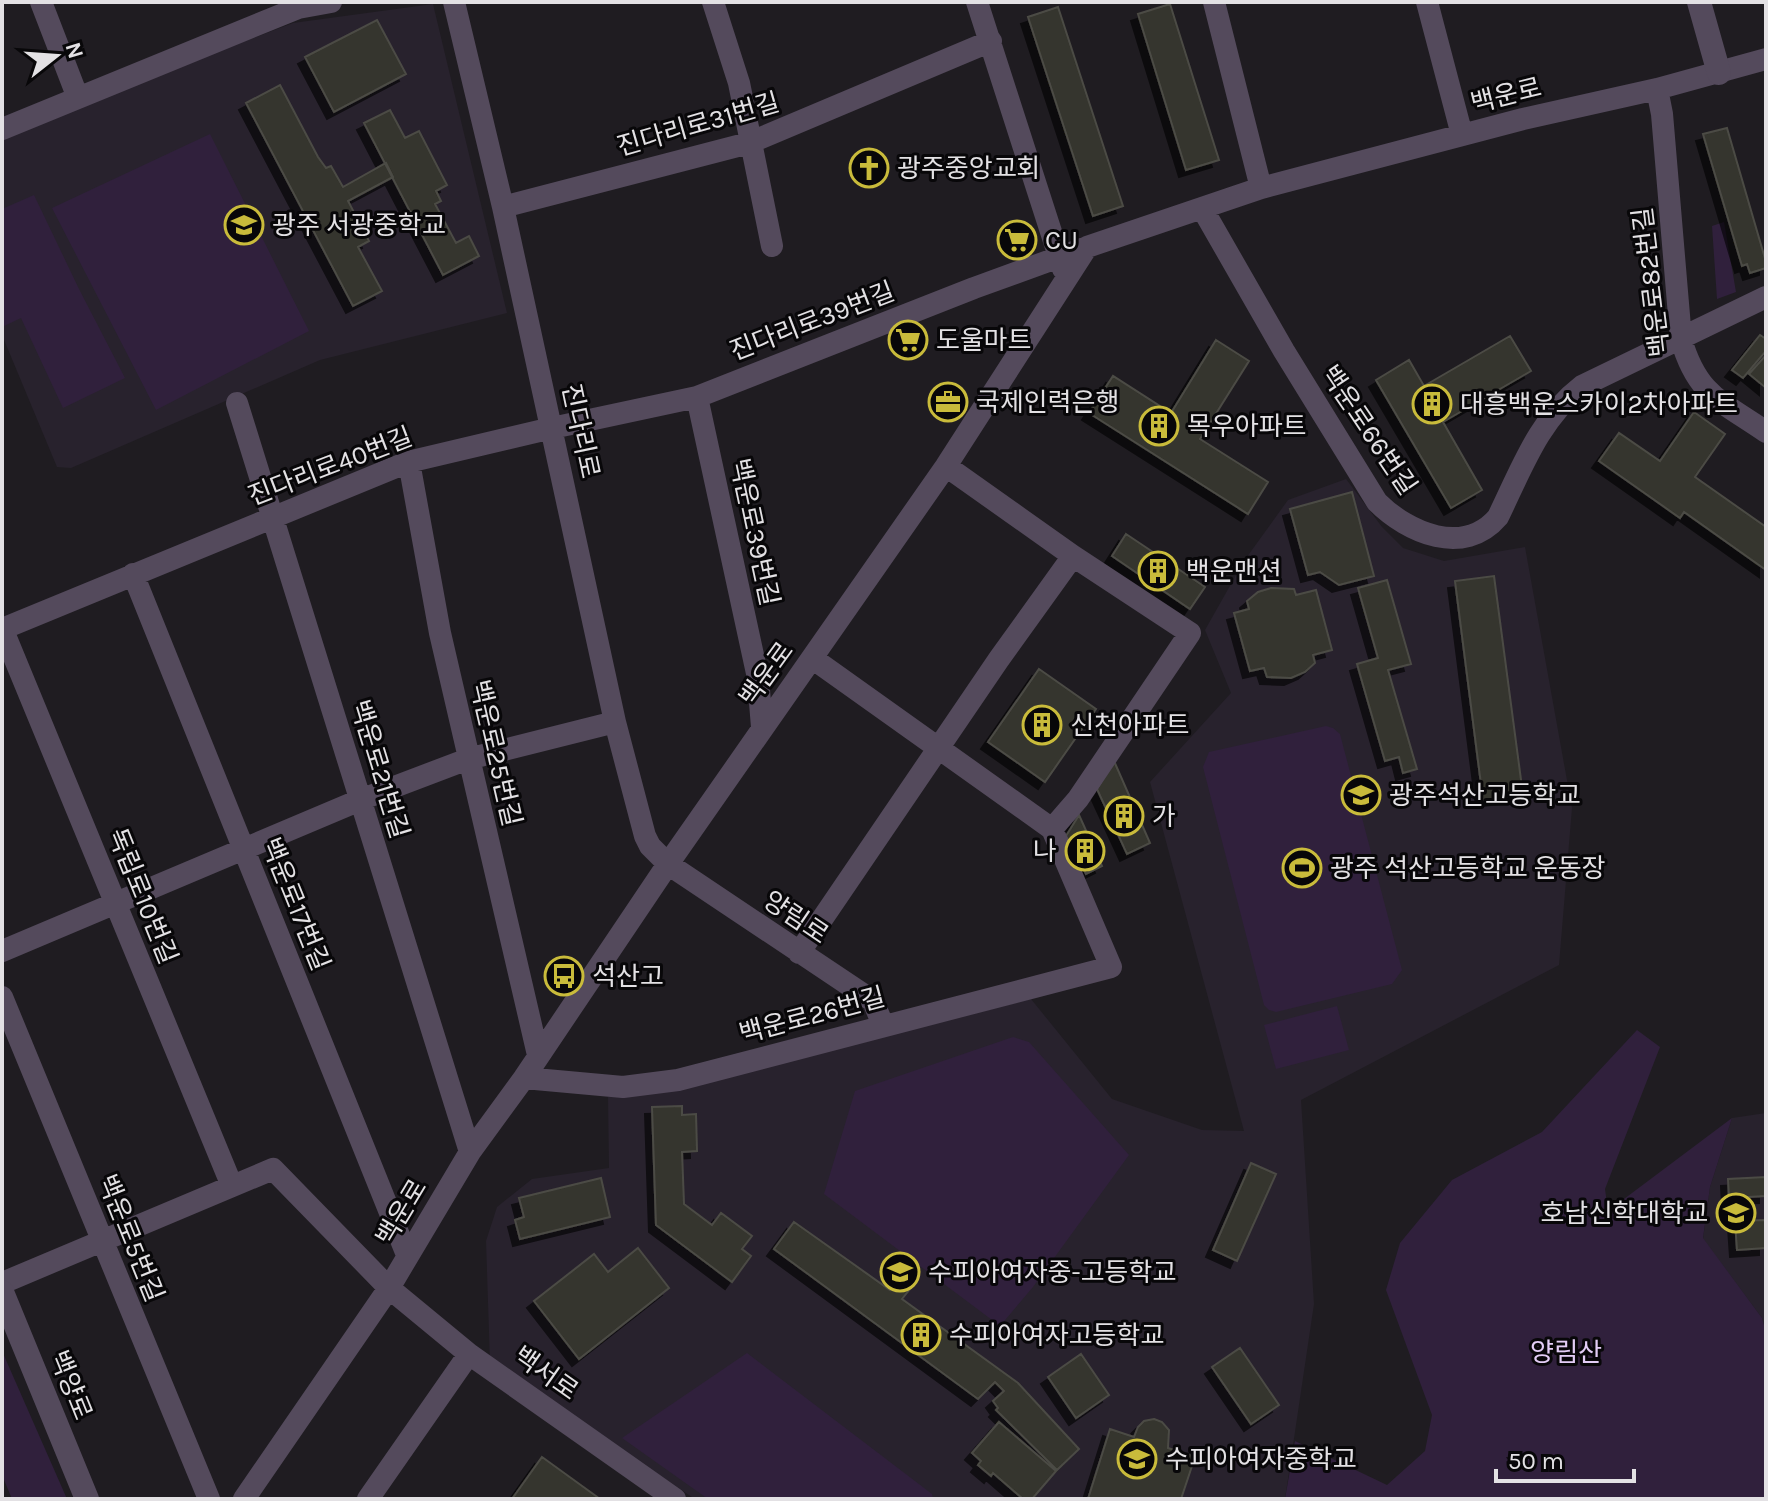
<svg xmlns="http://www.w3.org/2000/svg" width="1768" height="1501" viewBox="0 0 1768 1501" font-family="Karla,'Noto Sans KR',sans-serif">
<defs>
<filter id="shadow"><feDropShadow dx="-7" dy="7" stdDeviation="0" flood-color="#0009"/></filter>
</defs>
<rect width="100%" height="100%" fill="#1f1c21"/>
<path fill="#28222d" d="M433,4L507,313L320,360L71,468L57,467L2,335V138L97,97L293,23Z
M1346,479L1382,527L1403,548L1444,561L1525,547L1572,808L1559,965L1301,1100L1314,1304L1285,1499H695L490,1363L486,1241L497,1207L532,1179L609,1168L608,1097L680,1088L1031,999L1112,1099L1202,1130L1244,1131L1150,782L1231,693L1205,630L1244,561L1288,500Z
M1766,1113V1332L1762,1318L1703,1239L1710,1187L1732,1118Z"/>
<path fill="#30203c" d="M210,134L309,331L156,410L52,208Z
M34,195L79,289L125,378L63,408L21,318L2,327V209Z
M1724,222L1736,292L1717,299L1712,226Z
M1326,726L1333,728L1340,734L1402,970L1392,984L1276,1012L1269,1010L1264,1005L1203,767L1209,752Z
M1337,1006L1349,1050L1276,1069L1264,1025Z
M1637,1030L1660,1047L1605,1189L1608,1211L1732,1118L1710,1187L1703,1238L1762,1318L1766,1332V1499H1285L1295,1441L1387,1485L1425,1451L1432,1415L1386,1290L1400,1243L1452,1180L1542,1132Z
M1013,1037L1029,1042L1129,1155L1033,1287L1000,1326L824,1194L855,1091Z
M2,1351L67,1499H12L2,1475Z
M747,1353L932,1494L933,1499H708L622,1438Z"/>
<path fill="#34342d" stroke="#4c4b45" stroke-width="2" filter="url(#shadow)" d="M1170,4L1219,160L1186,170L1138,14Z
M1058,7L1123,206L1093,216L1028,17Z
M377,20L406,74L334,112L305,57Z
M280,85L318,157L326,168L331,166L343,187L386,163L393,177L348,201L369,241L358,247L382,291L353,306L246,103Z
M390,110L405,138L419,131L447,185L436,191L441,201L435,204L456,243L469,236L479,256L443,275L364,123Z
M1727,128L1766,262V268L1750,273L1747,264L1742,266L1703,134Z
M1760,335L1766,339V351L1743,378L1732,370Z
M1510,336L1531,371L1443,422L1482,490L1451,508L1376,380L1409,360L1424,386Z
M1216,340L1249,361L1200,439L1268,482L1248,514L1089,413L1113,376L1171,413Z
M1766,355V388L1749,374Z
M1694,412L1725,434L1695,477L1766,527V570L1684,512L1680,518L1599,461L1619,433L1660,461Z
M1352,492L1374,576L1339,585L1320,572L1308,575L1290,509Z
M1126,534L1205,587L1190,609L1112,556Z
M1494,576L1523,795L1483,800L1455,581Z
M1387,580L1411,664L1388,670L1417,769L1403,773L1399,757L1385,761L1357,664L1378,658L1358,588Z
M1271,588L1294,589L1296,595L1316,590L1332,650L1313,655L1315,663L1305,672L1291,678L1267,677L1264,668L1250,671L1234,613L1249,609L1247,601L1258,592Z
M1039,669L1096,709L1045,782L988,742Z
M1114,761L1150,843L1127,854L1097,789Z
M1079,815L1102,866L1086,874L1066,836Z
M682,1106V1115L696,1114L697,1151L682,1152L684,1204L712,1225L721,1213L752,1236L742,1249L751,1256L732,1282L656,1225L652,1107Z
M1251,1163L1276,1174L1237,1261L1213,1250Z
M1766,1177V1196L1729,1198L1728,1179Z
M601,1178L610,1217L520,1239L515,1220L524,1217L519,1198Z
M1766,1220V1248L1737,1250L1735,1221Z
M794,1222L890,1290L901,1275L914,1284L902,1299L1018,1383L1079,1449L1057,1470L996,1410L998,1408L993,1401L1004,1391L995,1382L978,1399L774,1249Z
M638,1248L669,1288L579,1359L534,1301L594,1254L608,1272Z
M1240,1348L1279,1405L1251,1424L1212,1367Z
M1081,1354L1109,1395L1076,1418L1048,1377Z
M1154,1419L1162,1422L1169,1430L1168,1448L1195,1457L1181,1499H1088L1110,1429L1134,1437L1138,1427L1144,1421Z
M999,1422L1056,1471L1032,1499H1023L993,1473L991,1476L978,1465L981,1461L972,1453Z
M542,1457L600,1499H512Z"/>
<g fill="none" stroke-linecap="round" stroke-linejoin="round">
<path stroke="#544a5c" stroke-width="22" d="M41,2L78,98
M454,2L503,207L615,722L645,836L650,846L668,864L873,1001L883,1025
M713,2L739,83L772,246
M977,2L1063,269
M1214,2L1261,188
M1427,2L1462,135
M1657,89L1662,114L1681,339C1697,395 1721,401 1766,432
M2,129L298,8L331,2
M503,207L749,143L991,41
M1202,208L1284,351L1377,502C1408,533 1464,557 1498,517C1521,470 1539,419 1582,386L1766,297
M697,397L758,678L762,727
M237,403L470,1152
M409,462L440,633L538,1055
M946,466L1073,556L1190,633L1078,799L1052,829
M133,574L407,1255
M2,628L232,1186
M2,629L408,462L552,428L697,397L974,288L1087,247
M2,951L360,800L468,759L615,722
M799,953L999,659L1073,556
M2,997L209,1499
M524,1078L623,1087L678,1080L1111,967L1052,829L812,658
M2,1283L273,1169L389,1288L469,1354L675,1499
M244,1499L389,1288L470,1152L524,1078L668,864L946,466L1087,247L1261,188L1523,119L1657,89L1766,59
M368,1499L469,1354"/>
<path stroke="#544a5c" stroke-width="24" d="M1699,2L1719,73
M2,1292L87,1499"/>
</g>
<defs>
<symbol id="church-ring" viewBox="-11 -11 22 22"><circle r="9.5" fill="#080709" stroke="#c9bb3b" stroke-width="1.5"/><path d="M-1.2-6h2.4v3.5h3.3v2.4h-3.3V6h-2.4V-.1h-3.3v-2.4h3.3Z" fill="#c9bb3b"/></symbol>
<symbol id="school-ring" viewBox="-11 -11 22 22"><circle r="9.5" fill="#080709" stroke="#c9bb3b" stroke-width="1.5"/><path d="M0-5L7-2L0 1L-7-2ZM-4 1L0 2.5L4 1V4Q0 6-4 4Z" fill="#c9bb3b"/></symbol>
<symbol id="supermarket-ring" viewBox="-11 -11 22 22"><circle r="9.5" fill="#080709" stroke="#c9bb3b" stroke-width="1.5"/><path d="M-6-5.5h2.5l.6 2H6L4.5 2H-2.5L-4.4-4H-6ZM-1.5 3.2a1.3 1.3 0 1 0 .1 0ZM3 3.2a1.3 1.3 0 1 0 .1 0Z" fill="#c9bb3b"/></symbol>
<symbol id="office-ring" viewBox="-11 -11 22 22"><circle r="9.5" fill="#080709" stroke="#c9bb3b" stroke-width="1.5"/><path d="M-6-3h4V-5.5h4V-3h4V5H-6ZM-1-4.5V-3h2v-1.5ZM-6 0V1H6V0Z" fill="#c9bb3b"/></symbol>
<symbol id="building-ring" viewBox="-11 -11 22 22"><circle r="9.5" fill="#080709" stroke="#c9bb3b" stroke-width="1.5"/><path d="M-4-6H4V6H1V3H-1V6H-4ZM-2.5-4.3h1.7v1.8h-1.7ZM.8-4.3h1.7v1.8H.8ZM-2.5-1h1.7V.8h-1.7ZM.8-1h1.7V.8H.8Z" fill="#c9bb3b"/></symbol>
<symbol id="stadium-ring" viewBox="-11 -11 22 22"><circle r="9.5" fill="#080709" stroke="#c9bb3b" stroke-width="1.5"/><path d="M0-5a6.5 5 0 1 0 0 10a6.5 5 0 1 0 0-10ZM-3.5-1.8h7v3.6h-7Z" fill="#c9bb3b"/></symbol>
<symbol id="bus-ring" viewBox="-11 -11 22 22"><circle r="9.5" fill="#080709" stroke="#c9bb3b" stroke-width="1.5"/><path d="M-5-6H5V4H4V6H2V4H-2V6H-4V4H-5ZM-3.5-4V0h7V-4ZM-3.5 1.2v1.5H-2V1.2ZM2 1.2v1.5H3.5V1.2Z" fill="#c9bb3b"/></symbol>
<symbol id="university-ring" viewBox="-11 -11 22 22"><circle r="9.5" fill="#080709" stroke="#c9bb3b" stroke-width="1.5"/><path d="M0-5L7-2L0 1L-7-2ZM-4 1L0 2.5L4 1V4Q0 6-4 4Z" fill="#c9bb3b"/></symbol>
</defs>
<g fill-rule="evenodd">
<use href="#church-ring" x="847" y="146" width="44" height="44"/>
<use href="#school-ring" x="222" y="203" width="44" height="44"/>
<use href="#supermarket-ring" x="995" y="218" width="44" height="44"/>
<use href="#supermarket-ring" x="886" y="318" width="44" height="44"/>
<use href="#office-ring" x="926" y="380" width="44" height="44"/>
<use href="#building-ring" x="1410" y="382" width="44" height="44"/>
<use href="#building-ring" x="1137" y="404" width="44" height="44"/>
<use href="#building-ring" x="1136" y="549" width="44" height="44"/>
<use href="#building-ring" x="1020" y="703" width="44" height="44"/>
<use href="#school-ring" x="1339" y="773" width="44" height="44"/>
<use href="#building-ring" x="1102" y="794" width="44" height="44"/>
<use href="#building-ring" x="1063" y="829" width="44" height="44"/>
<use href="#stadium-ring" x="1280" y="846" width="44" height="44"/>
<use href="#bus-ring" x="542" y="954" width="44" height="44"/>
<use href="#university-ring" x="1714" y="1191" width="44" height="44"/>
<use href="#school-ring" x="878" y="1250" width="44" height="44"/>
<use href="#building-ring" x="899" y="1313" width="44" height="44"/>
<use href="#school-ring" x="1115" y="1437" width="44" height="44"/>
</g>
<g text-anchor="middle" stroke-width="6" stroke-linejoin="round" paint-order="stroke">
<g font-size="26" fill="#e3e1e4" stroke="#080709">
<text transform="translate(1506 95) rotate(-14)" y="9">백운로</text>
<text transform="translate(698 124) rotate(-16)" y="9">진다리로31번길</text>
<text transform="translate(1651 282) rotate(-97)" y="9">백운로82번길</text>
<text transform="translate(812 321) rotate(-21)" y="9">진다리로39번길</text>
<text transform="translate(1369 430) rotate(56)" y="9">백운로66번길</text>
<text transform="translate(581 431) rotate(78)" y="9">진다리로</text>
<text transform="translate(330 466) rotate(-21)" y="9">진다리로40번길</text>
<text transform="translate(755 532) rotate(78)" y="9">백운로39번길</text>
<text transform="translate(766 674) rotate(-54)" y="9">백운로</text>
<text transform="translate(496 753) rotate(77)" y="9">백운로25번길</text>
<text transform="translate(380 769) rotate(73)" y="9">백운로21번길</text>
<text transform="translate(143 896) rotate(68)" y="9">독립로10번길</text>
<text transform="translate(296 904) rotate(68)" y="9">백운로17번길</text>
<text transform="translate(796 917) rotate(34)" y="9">양림로</text>
<text transform="translate(812 1015) rotate(-15)" y="9">백운로26번길</text>
<text transform="translate(401 1212) rotate(-59)" y="9">백운로</text>
<text transform="translate(131 1238) rotate(68)" y="9">백운로5번길</text>
<text transform="translate(546 1373) rotate(35)" y="9">백서로</text>
<text transform="translate(71 1385) rotate(68)" y="9">백양로</text>
</g>
<g font-size="26" fill="#e3e1e4" stroke="#080709" text-anchor="start">
<text x="897" y="177">광주중앙교회</text>
<text x="272" y="234">광주 서광중학교</text>
<text x="1045" y="249">CU</text>
<text x="936" y="349">도울마트</text>
<text x="976" y="411">국제인력은행</text>
<text x="1460" y="413">대흥백운스카이2차아파트</text>
<text x="1187" y="435">목우아파트</text>
<text x="1186" y="580">백운맨션</text>
<text x="1070" y="734">신천아파트</text>
<text x="1389" y="804">광주석산고등학교</text>
<text x="1152" y="825">가</text>
<text x="1057" y="860" text-anchor="end">나</text>
<text x="1330" y="877">광주 석산고등학교 운동장</text>
<text x="592" y="985">석산고</text>
<text x="1708" y="1222" text-anchor="end">호남신학대학교</text>
<text x="928" y="1281">수피아여자중-고등학교</text>
<text x="949" y="1344">수피아여자고등학교</text>
<text x="1165" y="1468">수피아여자중학교</text>
</g>
<g font-size="26" fill="#e3cdf6" stroke="#080709">
<text x="1566" y="1361">양림산</text>
</g>
</g>
<rect width="1768" height="1501" fill="none" stroke="#e3e1e4" stroke-width="8"/>
<g transform="translate(56 56) rotate(73)" stroke="#080709" stroke-width="6" paint-order="stroke">
<path d="M0-6L14 30L0 20L-14 30Z" fill="#e3e1e4"/>
<text y="-12" font-size="22" font-weight="bold" text-anchor="middle" fill="#e3e1e4">N</text>
</g>
<path d="M1496 1469v12h138v-12" fill="none" stroke="#e3e1e4" stroke-width="4"/>
<text x="1508" y="1469" font-size="24" fill="#e3e1e4" stroke="#080709" stroke-width="6" paint-order="stroke">50 m</text>
</svg>
